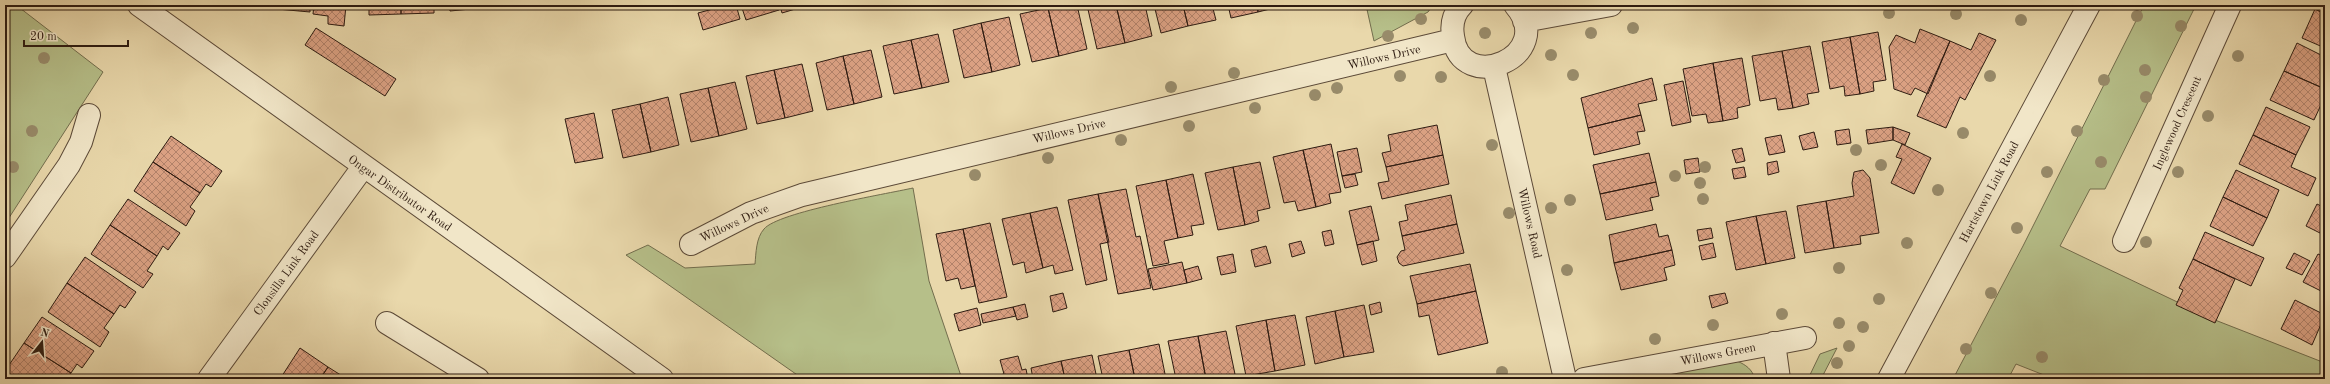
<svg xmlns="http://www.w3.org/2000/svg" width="2330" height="384" viewBox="0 0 2330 384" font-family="'Old Standard TT',serif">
<defs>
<pattern id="building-cross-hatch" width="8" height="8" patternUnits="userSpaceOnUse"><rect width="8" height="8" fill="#dba183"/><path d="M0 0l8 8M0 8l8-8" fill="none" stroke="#b2826a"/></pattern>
</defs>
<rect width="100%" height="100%" fill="#e9d8ab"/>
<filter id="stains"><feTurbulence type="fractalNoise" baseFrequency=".005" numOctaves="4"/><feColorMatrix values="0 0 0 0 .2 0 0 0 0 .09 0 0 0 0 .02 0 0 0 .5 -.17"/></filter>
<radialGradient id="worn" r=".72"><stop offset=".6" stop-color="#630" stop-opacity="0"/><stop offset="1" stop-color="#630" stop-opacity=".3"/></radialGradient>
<path fill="#b6bf89" stroke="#726d4d" d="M5,5H16L103,72L5,224Z
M1366,5H1433L1428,12L1374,41Z
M2144,5H2196L2105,189H2090L2060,246L2215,320L2325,363V379H2054L2016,364L2008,379H1953L2023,246Z
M913,188L929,281L962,379H803L626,255L648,245L685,268L755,264C756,253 756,238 764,229C778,212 886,194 913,188Z
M1837,348L1821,379H1808L1820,354Z
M1737,361C1746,365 1752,369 1755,379H1640Z"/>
<path fill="url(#building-cross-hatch)" stroke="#2d1b11" d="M277,5H310V12L277,9Z
M314,5H346L344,26L328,24V16L313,14Z
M369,5H401V14L369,15Z
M401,5H434V13L401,14Z
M449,5H481V8L450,11Z
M481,5H506L481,8Z
M728,5H736L740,19L703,30L698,13Z
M741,5H778L779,10L746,20Z
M780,5H802V7L782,13Z
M1061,5H1077L1087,49L1059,56L1048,8Z
M1087,5H1116L1125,43L1097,49Z
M1116,5H1145L1152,36L1125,43Z
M1154,5H1183L1188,26L1161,33Z
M1183,5H1212L1216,20L1188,26Z
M1228,5H1257L1258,12L1231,18Z
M1257,5H1286L1258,12Z
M2317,5H2325V14L2315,9Z
M1048,8L1059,56L1032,62L1020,14Z
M2315,9L2325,14V48L2302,38Z
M1009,17L1020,65L992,72L981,23Z
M981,23L992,72L964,78L953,30Z
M316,28L396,79L385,96L305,45Z
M1920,29L1950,41L1928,94L1915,88L1911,95L1894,89L1889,47L1896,35L1915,43Z
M1878,32L1886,80L1873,82L1874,91L1860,94L1850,37Z
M1979,33L1996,40L1965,100L1960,97L1946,128L1917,116L1950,41L1971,50Z
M938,34L949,82L922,88L911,40Z
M1850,37L1860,94L1845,96L1844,86L1830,89L1822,42Z
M911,40L922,88L894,94L883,46Z
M2297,43L2325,57V89L2284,71Z
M1810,46L1819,92L1807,94L1809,104L1793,108L1782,51Z
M871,50L882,97L854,104L843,56Z
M1782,51L1793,108L1778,110L1776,98L1760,101L1752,56Z
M843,56L854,104L827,110L816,63Z
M1742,58L1750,105L1737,108L1738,118L1723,121L1713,63Z
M1713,63L1723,121L1708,123L1706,114L1692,116L1683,69Z
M802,64L813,111L785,118L774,70Z
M774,70L785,118L757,124L746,76Z
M2284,71L2325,89V96L2314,120L2270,100Z
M1652,78L1657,100L1638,104L1641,115L1588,128L1581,98Z
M1683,81L1691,122L1672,126L1664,85Z
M735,82L747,129L719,136L708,88Z
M708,88L719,136L691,142L680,94Z
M668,97L679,145L651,152L640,104Z
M640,104L651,152L623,158L612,110Z
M2266,107L2310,127L2296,155L2253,135Z
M594,113L603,158L575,163L565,119Z
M1641,115L1645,131L1637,132L1640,144L1594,155L1588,128Z
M1437,125L1443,155L1386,167L1382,153L1391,151L1388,135Z
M1893,127L1910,133L1905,145L1893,140Z
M1893,127V140L1868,144L1866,130Z
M1849,129L1851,143L1837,145L1835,131Z
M1814,132L1818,147L1803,150L1799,136Z
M1781,135L1785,152L1769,155L1765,138Z
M2253,135L2296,155L2291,167L2316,178L2308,196L2239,164Z
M171,136L222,171L211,187L206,184L200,193L153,162Z
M1331,144L1341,192L1329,194L1331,203L1316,207L1303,150Z
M1902,144L1931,158L1914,194L1891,183L1902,159L1896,157Z
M1357,148L1362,172L1342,176L1337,152Z
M1742,148L1745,161L1736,163L1732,150Z
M1303,150L1316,207L1298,211L1295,201L1284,203L1273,157Z
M1649,153L1656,182L1600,194L1593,165Z
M1443,155L1449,184L1382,199L1378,183L1389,181L1386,167Z
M1698,158L1700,172L1686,174L1684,160Z
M1777,161L1779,172L1768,175L1767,163Z
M153,162L200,193L190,207L195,211L186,226L134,191Z
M1260,162L1270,208L1257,211L1259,221L1245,225L1233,167Z
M1233,167L1245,225L1218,230L1205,173Z
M1744,167L1746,177L1734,179L1732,169Z
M1863,170L1870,178L1879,233L1860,236L1861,244L1834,248L1826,201L1854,196L1852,183L1854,172Z
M2236,170L2279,190L2267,218L2223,197Z
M1193,174L1204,224L1191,226L1193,235L1178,238L1166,180Z
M1355,174L1358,185L1345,188L1342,176Z
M1166,180L1178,238L1164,241L1169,263L1153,266L1136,186Z
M1656,182L1659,196L1650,198L1653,210L1606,220L1600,194Z
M1126,189L1136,237L1140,236L1151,288L1118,294L1098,194Z
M1098,194L1109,242L1100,244L1107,280L1086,285L1068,200Z
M1451,195L1457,224L1402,236L1399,222L1408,220L1405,205Z
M2325,196V208L2321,206Z
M2223,197L2267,218L2253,246L2210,226Z
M128,199L180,233L168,250L163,246L157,256L110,225Z
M1826,201L1834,248L1805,253L1797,206Z
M2317,204L2325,208V229L2322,234L2306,226Z
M1371,206L1379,240L1357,245L1349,211Z
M1057,207L1073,270L1055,274L1053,265L1043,268L1030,213Z
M1786,211L1795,258L1766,264L1756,216Z
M1030,213L1043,268L1026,273L1024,262L1013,265L1002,219Z
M1756,216L1766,264L1736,270L1726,222Z
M990,223L1007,297L979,303L963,229Z
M1457,224L1464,253L1403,266L1399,263L1397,257L1401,251L1405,250L1402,236Z
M1656,224L1659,237L1668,235L1672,250L1614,263L1609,235Z
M110,225L157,256L147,271L153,274L143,288L91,254Z
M1711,228L1713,238L1699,241L1697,230Z
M963,229L975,286L961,289L958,278L946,281L936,234Z
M1331,230L1334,244L1325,246L1322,232Z
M2205,232L2264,258L2251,286L2193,259Z
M1301,241L1305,253L1292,257L1289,244Z
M1373,241L1377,261L1362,265L1357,245Z
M1713,243L1716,257L1702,260L1699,246Z
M1266,246L1271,263L1255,267L1251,250Z
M1672,250L1675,265L1664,268L1667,280L1621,290L1614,263Z
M2294,253L2310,261L2302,275L2286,268Z
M1233,254L1236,272L1221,275L1217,257Z
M2318,254L2325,257V293L2303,282Z
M85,257L136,292L125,308L120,305L114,314L67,283Z
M2193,259L2235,279L2215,323L2176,305L2183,290L2179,288Z
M1182,262L1187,283L1153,290L1148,269Z
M1470,264L1476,291L1417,304L1410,276Z
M1198,266L1202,279L1187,283L1184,270Z
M67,283L114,314L104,328L109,332L100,347L48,312Z
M1476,291L1488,343L1438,355L1429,315L1419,317L1417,304Z
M1063,293L1067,308L1053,312L1050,296Z
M1725,293L1728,303L1712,308L1709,296Z
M2295,300L2325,315L2312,345L2281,329Z
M1380,302L1382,312L1371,315L1369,305Z
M1025,304L1028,317L1017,320L1013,307Z
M1364,305L1374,352L1344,357L1335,311Z
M1013,307L1016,316L983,323L981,314Z
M977,308L981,325L959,331L954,314Z
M1335,311L1344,357L1315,364L1306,317Z
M1295,315L1305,365L1275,371L1266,320Z
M42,317L94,351L82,368L77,364L71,373L24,343Z
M1266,320L1275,371L1246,376L1236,326Z
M1226,331L1236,379H1206L1198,336Z
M1198,336L1206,379H1176L1168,341Z
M24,343L71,373L67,379H16L5,371Z
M1159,344L1166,379H1135L1129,350Z
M300,348L328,367L320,379H280Z
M1129,350L1135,379H1103L1098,356Z
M1092,355L1097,379H1065L1061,361Z
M1018,356L1022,370L1026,369L1028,379H981L1004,374L1000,360Z
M1061,361L1065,379H1033L1031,368Z
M328,367L347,379H320Z"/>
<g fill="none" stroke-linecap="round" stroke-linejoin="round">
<defs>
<path id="minor" d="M139,5L662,379
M1462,5C1454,13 1451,24 1453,36C1460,97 1559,56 1515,5
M1524,21L1611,5
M1494,67L1565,379
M2124,241L2230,5
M691,244L751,213L802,195L1453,40
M5,257L69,165L81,142L89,115
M387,323L478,379
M1774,343L1779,379
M209,379L363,167
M1584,379L1805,338
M1889,379L2089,5"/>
</defs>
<use href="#minor" stroke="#5c4a38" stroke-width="24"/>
<use href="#minor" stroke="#f1e6c8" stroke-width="22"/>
</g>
<g fill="#988b6a">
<circle cx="1889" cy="13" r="6"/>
<circle cx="1956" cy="14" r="6"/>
<circle cx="2137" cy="16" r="6"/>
<circle cx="1421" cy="19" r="6"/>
<circle cx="2021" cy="20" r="6"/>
<circle cx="2181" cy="26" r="6"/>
<circle cx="1633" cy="28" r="6"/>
<circle cx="1485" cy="33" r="6"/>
<circle cx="1591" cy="33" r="6"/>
<circle cx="1388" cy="36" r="6"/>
<circle cx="1551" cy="55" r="6"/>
<circle cx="2238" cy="56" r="6"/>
<circle cx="44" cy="58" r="6"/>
<circle cx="2145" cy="70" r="6"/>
<circle cx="1234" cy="73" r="6"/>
<circle cx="1573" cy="75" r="6"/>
<circle cx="1400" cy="76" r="6"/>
<circle cx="1990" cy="76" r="6"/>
<circle cx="1441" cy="77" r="6"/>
<circle cx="2104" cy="80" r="6"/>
<circle cx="1171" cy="87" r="6"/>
<circle cx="1337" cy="88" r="6"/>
<circle cx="1315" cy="95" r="6"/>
<circle cx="2146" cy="97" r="6"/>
<circle cx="1255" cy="108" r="6"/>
<circle cx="2208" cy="116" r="6"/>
<circle cx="1189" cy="126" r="6"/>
<circle cx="32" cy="131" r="6"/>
<circle cx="2077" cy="131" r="6"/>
<circle cx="1963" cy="133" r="6"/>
<circle cx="1121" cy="140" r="6"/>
<circle cx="1492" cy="145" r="6"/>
<circle cx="1856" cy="150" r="6"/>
<circle cx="1048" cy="158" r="6"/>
<circle cx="2101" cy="162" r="6"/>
<circle cx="1881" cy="165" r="6"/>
<circle cx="13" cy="167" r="6"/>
<circle cx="1705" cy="167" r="6"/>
<circle cx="2047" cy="172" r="6"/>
<circle cx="2178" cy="172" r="6"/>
<circle cx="975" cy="175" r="6"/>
<circle cx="1675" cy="176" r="6"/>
<circle cx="1700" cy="183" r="6"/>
<circle cx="1938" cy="190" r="6"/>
<circle cx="1703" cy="199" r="6"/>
<circle cx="1570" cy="200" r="6"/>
<circle cx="1551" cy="208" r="6"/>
<circle cx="1509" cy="213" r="6"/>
<circle cx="2017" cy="228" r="6"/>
<circle cx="2146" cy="242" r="6"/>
<circle cx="1907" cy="243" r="6"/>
<circle cx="1839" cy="268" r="6"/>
<circle cx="1567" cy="270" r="6"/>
<circle cx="1991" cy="293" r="6"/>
<circle cx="1879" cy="299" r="6"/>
<circle cx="1782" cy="314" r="6"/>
<circle cx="1839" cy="323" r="6"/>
<circle cx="1713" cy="325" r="6"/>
<circle cx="1863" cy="327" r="6"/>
<circle cx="1655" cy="339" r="6"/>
<circle cx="1849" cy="346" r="6"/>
<circle cx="1966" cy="349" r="6"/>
<circle cx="2042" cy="357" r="6"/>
<circle cx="1837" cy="363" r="6"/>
<circle cx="1502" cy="372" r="6"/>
</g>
<g text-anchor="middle" stroke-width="3.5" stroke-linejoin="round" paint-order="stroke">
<g font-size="12" fill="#2d1b11" stroke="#f1e6c8">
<text transform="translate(1384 57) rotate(-13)" y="4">Willows Drive</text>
<text transform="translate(2177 123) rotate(-66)" y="4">Inglewood Crescent</text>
<text transform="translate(1069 131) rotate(-13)" y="4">Willows Drive</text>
<text transform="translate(1989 192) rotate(-62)" y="4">Hartstown Link Road</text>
<text transform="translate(400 193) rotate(35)" y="4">Ongar Distributor Road</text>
<text transform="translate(734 223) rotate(-25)" y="4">Willows Drive</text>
<text transform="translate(1530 223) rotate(77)" y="4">Willows Road</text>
<text transform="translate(286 273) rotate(-54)" y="4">Clonsilla Link Road</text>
<text transform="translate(1718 354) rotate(-11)" y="4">Willows Green</text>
</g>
</g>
<rect width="2330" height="384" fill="none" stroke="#e9d8ab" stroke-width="20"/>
<rect x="6" y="6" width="2318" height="372" fill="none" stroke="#2d1b11" stroke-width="2"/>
<rect x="10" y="10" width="2310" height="364" fill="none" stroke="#2d1b11"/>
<g transform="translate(42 342) rotate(17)" stroke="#f1e6c8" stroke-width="3" paint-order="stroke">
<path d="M0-3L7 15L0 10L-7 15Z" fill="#2d1b11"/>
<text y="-6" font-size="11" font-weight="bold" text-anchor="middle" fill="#2d1b11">N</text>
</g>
<path d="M24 40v6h104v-6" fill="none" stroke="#2d1b11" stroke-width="2"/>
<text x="30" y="40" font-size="12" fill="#2d1b11" stroke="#f1e6c8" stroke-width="3" paint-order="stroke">20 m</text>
<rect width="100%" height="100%" filter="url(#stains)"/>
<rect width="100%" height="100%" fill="url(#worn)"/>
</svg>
